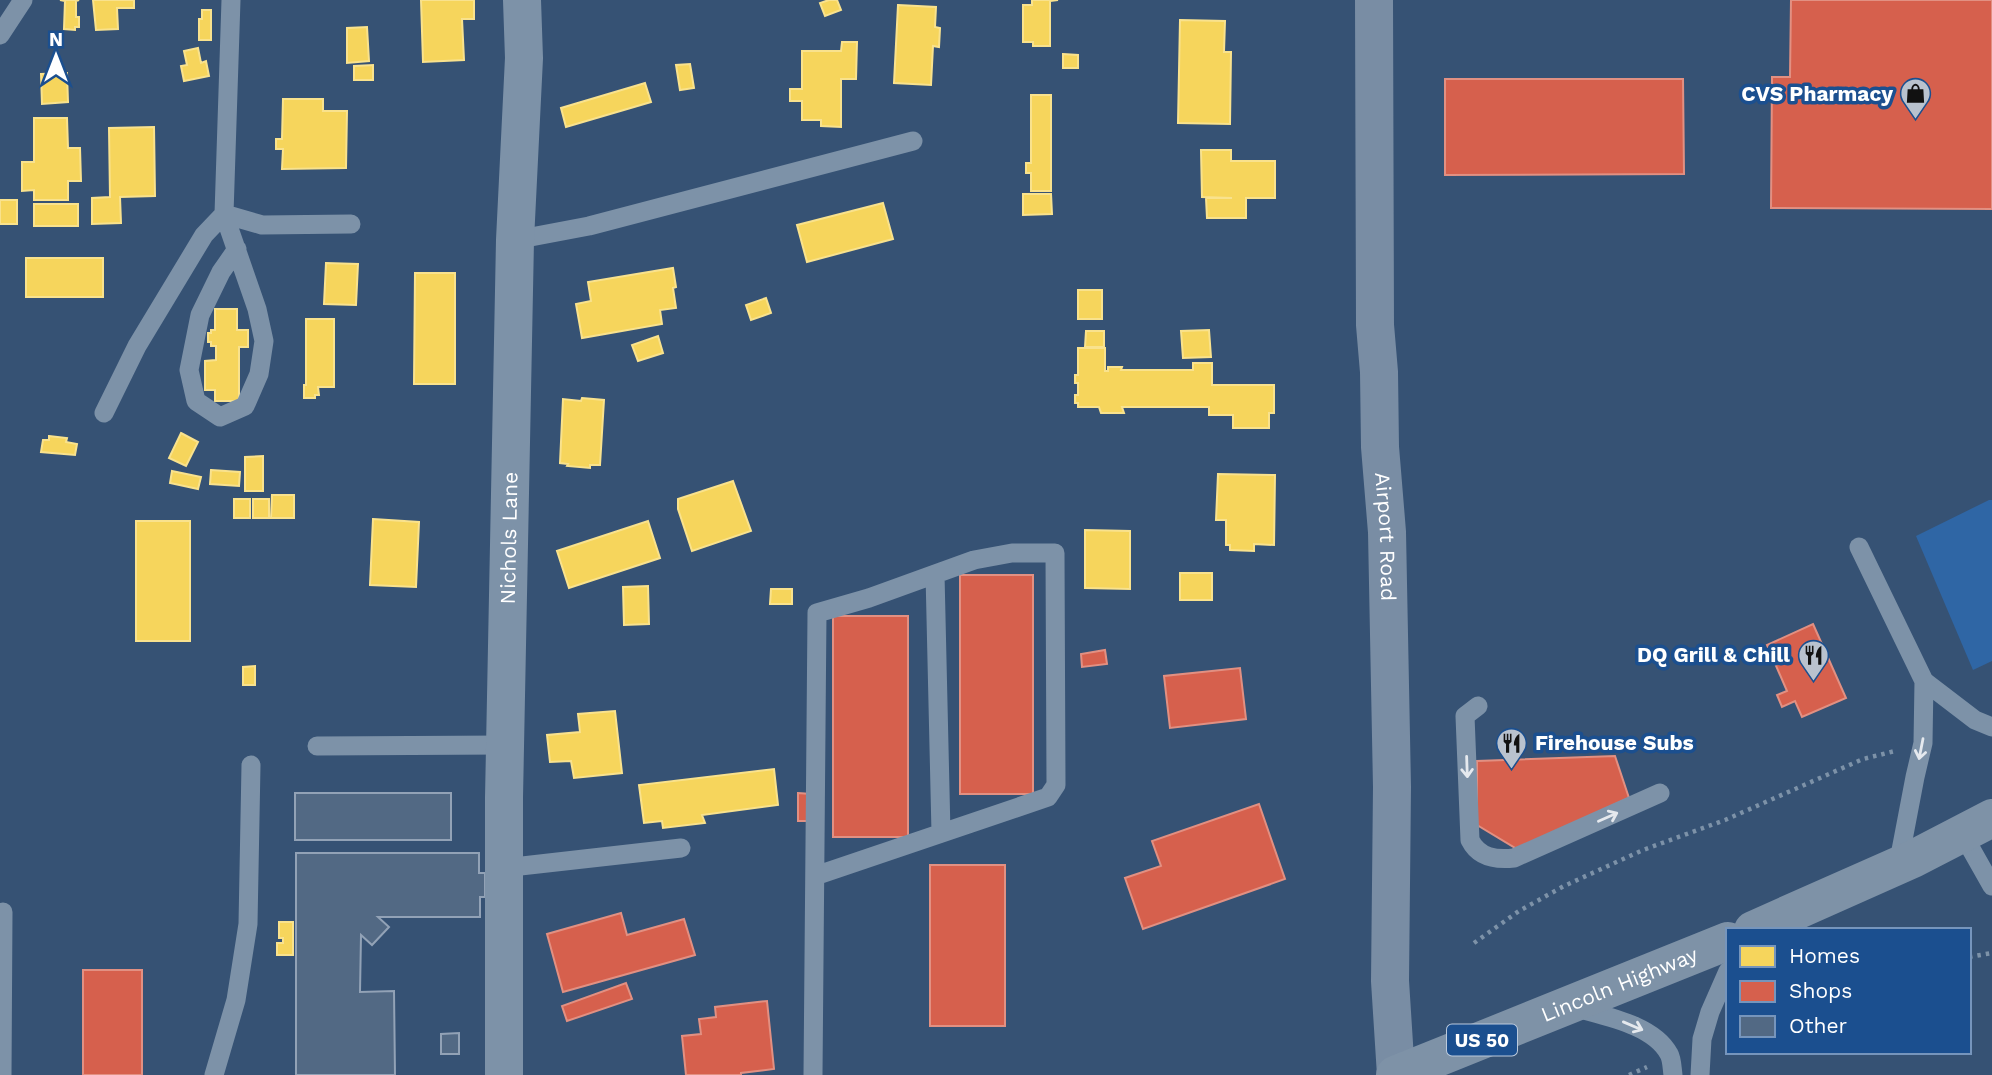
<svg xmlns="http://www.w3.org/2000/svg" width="1992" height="1075" viewBox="0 0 1992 1075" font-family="'Work Sans',sans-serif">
<rect width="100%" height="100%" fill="#365274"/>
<path fill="#2f66a5" d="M1989,500H1992V661L1973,670L1916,536Z"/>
<path fill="#f6d55c" stroke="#f9e28d" stroke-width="2" d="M60,0H79L76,1V17H79V27H75V30L64,29L65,1Z
M93,0H134V8H117L118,29L96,30Z
M421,0H474V19H462L464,60L423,62Z
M829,0H837L841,10L825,16L820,3Z
M1032,0H1058L1050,1V46H1033V42H1023V5H1032Z
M898,5L936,7L935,27L940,28L939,47L933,46L931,85L894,83Z
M202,10H211V40H199V19H202Z
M1180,20L1225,21L1224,52H1231L1230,124L1178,123Z
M367,27L369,61L347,63V28Z
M842,42H857L856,79H841V127L821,126V120H802V101H790V89H802V51H841Z
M198,48L201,63L206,61L209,76L184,81L181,66L187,65L184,51Z
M1063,54L1078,55V68H1063Z
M690,64L694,88L680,90L676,65Z
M373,65V80H354V66Z
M67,73L68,102L42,104L41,74Z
M645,83L651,102L566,127L561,108Z
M1031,95H1051V191H1031V173H1026V163H1031Z
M283,99H323V111H347L346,168L282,169L283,149H276V139H282Z
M34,118H67L68,148H80L81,181H68V200H34V190L22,191V162H34Z
M154,127L155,196L120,197L121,223L92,224V198L110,197L109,128Z
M1201,150H1231V161H1275V198H1246V218H1207L1206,198H1232L1202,197Z
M1023,194H1051L1052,214L1023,215Z
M0,200H17V224H0Z
M883,203L893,239L807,262L797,225Z
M34,204H78V226H34Z
M26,258H103V297H26Z
M326,263L358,264L356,305L324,304Z
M673,268L676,287L673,288L676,308L660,310L662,324L582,338L576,304L591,301L588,282Z
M415,273H455V384H414Z
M1078,290H1102V319H1078Z
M766,298L771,313L751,320L746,305Z
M215,309H237V330H248V347H239V401H215V390H205V361L216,360V346H211V342H208V333H211V330H215Z
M306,319H334V387H318L319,395H315V398H304V385H306Z
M1209,330L1211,357L1183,358L1181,331Z
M1086,331H1104V347H1085Z
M658,336L663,353L638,361L632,345Z
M1078,348H1105V371H1108V367H1122L1121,370H1193V363H1212V385H1274V413H1269V428H1233V415H1209V407H1122L1124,413H1101L1099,407H1078V403H1075V395H1078V383H1075V375H1078Z
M582,398L604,400L600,465H590V468L567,466L568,464L560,463L563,399L581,401Z
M181,433L198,442L186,466L169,458Z
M49,436L67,438L66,442L77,444L75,455L41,452L43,440H49Z
M263,456V491H245V457Z
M211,470L240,472L239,486L210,484Z
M172,471L201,477L198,489L170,483Z
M1218,474L1275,475L1274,545L1254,544V551L1230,550V545H1226V520H1216Z
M733,481L751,531L692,551L678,509V499Z
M272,495H294V518H271Z
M234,499H250V518H234Z
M253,499H269V518H253Z
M373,519L419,522L416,587L370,585Z
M136,521H190V641H136Z
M648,521L660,558L569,588L557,551Z
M1085,530L1130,531V589L1085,588Z
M1180,573H1212V600H1180Z
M648,586L649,624L624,625L623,587Z
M771,589H792V604H770Z
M255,666V685H243V667Z
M615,711L622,773L574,778L571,761L550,762L547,735L580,732L578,714Z
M774,769L778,805L702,815L705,823L663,828L662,821L644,823L639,785Z
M279,922H293V955H277V943H283V938H279Z"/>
<path fill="#d6604d" stroke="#e29082" stroke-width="2" d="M1791,0H1992V209L1771,208L1772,77H1790Z
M1445,79H1683L1684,174L1445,175Z
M960,575H1033V794H960Z
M833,616H908V837H833Z
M1813,624L1846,698L1802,717L1795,701L1782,707L1777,695L1787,691L1767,645Z
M1105,650L1107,664L1082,667L1081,654Z
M1240,668L1246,719L1170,728L1164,676Z
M1615,756L1629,798L1517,849L1477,825V761Z
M798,793L811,794L810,821H798Z
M1259,804L1285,879L1143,929L1125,878L1161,866L1152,841Z
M930,865H1005V1026H930Z
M621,913L627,935L684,919L695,955L563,992L547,934Z
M83,970H142V1075H83Z
M626,983L632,999L567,1021L562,1006Z
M767,1001L774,1069L741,1073V1075H686L682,1036L701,1034L699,1019L716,1017L715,1007Z"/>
<path fill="#526984" stroke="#92a2b6" stroke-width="2" d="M295,793H451V840H295Z
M296,853H479V873H485V897H480V917H378L389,927L372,945L361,935L360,992L394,991L395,1075H296Z
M459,1033V1054H441V1034Z"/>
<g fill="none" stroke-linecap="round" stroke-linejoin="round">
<path stroke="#7d92a8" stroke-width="4.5" stroke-dasharray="3.5 5" stroke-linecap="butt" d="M1474,943L1519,911L1564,886L1643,850L1725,820L1863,759L1895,751
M1969,957L1992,953
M1629,1075L1647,1067"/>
<path stroke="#7d92a8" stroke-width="19" d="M231,0L224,214L257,309L264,341L259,374L245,406L220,417L196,401L189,370L200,315L221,272L237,249
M0,35L23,0
M224,214L262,225L351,224
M515,240L589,226L913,141
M104,413L137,346L204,235L224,214
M1859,547L1924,681L1923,743L1915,777L1898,866
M935,574L941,833
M1924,681L1975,720L1992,727
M1478,706L1465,716L1470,840C1479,858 1496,860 1514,858L1660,793
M317,746L505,745
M1962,833L1992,886
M504,868L681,848
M1573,1007C1603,1016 1653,1024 1669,1054C1672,1059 1672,1068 1673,1075
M2,1075L3,912
M214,1075L236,1000L248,924L251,765
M813,1075L817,613L869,598L974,560L1012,553H1055L1056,785L1048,797L815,876
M1700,1075L1702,1039L1710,1012L1728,971"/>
<path stroke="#7d92a8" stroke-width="38" id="s1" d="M504,1075V798L515,240L524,58L522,0"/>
<path stroke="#798da4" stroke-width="38" id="s2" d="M1374,0L1375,325L1379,372L1380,447L1387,532L1392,787L1390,981L1396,1075"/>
<g stroke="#7e92a7" stroke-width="38">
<path d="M1753,930L1913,859L1992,818"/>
<path id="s3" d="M1395,1075L1728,941"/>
</g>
</g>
<defs><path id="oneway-shaft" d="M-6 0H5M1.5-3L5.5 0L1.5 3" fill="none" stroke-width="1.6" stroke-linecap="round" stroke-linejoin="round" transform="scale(1.75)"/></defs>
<g stroke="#e5e9ee">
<use href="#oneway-shaft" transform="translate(1921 749) rotate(101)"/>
<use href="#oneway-shaft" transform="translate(1467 767) rotate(88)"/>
<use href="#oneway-shaft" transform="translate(1608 817) rotate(-24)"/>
<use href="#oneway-shaft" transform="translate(1633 1026) rotate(23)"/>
</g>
<defs>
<symbol id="shop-pin" viewBox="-11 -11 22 30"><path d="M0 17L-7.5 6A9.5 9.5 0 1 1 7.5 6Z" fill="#b9c2ce" stroke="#1b4f8f"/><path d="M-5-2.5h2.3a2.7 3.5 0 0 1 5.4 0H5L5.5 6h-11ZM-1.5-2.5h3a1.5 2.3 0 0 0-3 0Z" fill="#111"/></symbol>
<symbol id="restaurant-pin" viewBox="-11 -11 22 30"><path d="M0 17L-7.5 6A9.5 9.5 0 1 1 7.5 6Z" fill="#b9c2ce" stroke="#1b4f8f"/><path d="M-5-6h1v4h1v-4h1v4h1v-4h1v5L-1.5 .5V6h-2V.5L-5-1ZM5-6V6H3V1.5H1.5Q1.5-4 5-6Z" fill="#111"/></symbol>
</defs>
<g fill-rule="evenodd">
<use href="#shop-pin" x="1898" y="76" width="35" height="47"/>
<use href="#restaurant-pin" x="1796" y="638" width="35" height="47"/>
<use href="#restaurant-pin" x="1494" y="726" width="35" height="47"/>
</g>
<g text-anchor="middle" stroke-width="7" stroke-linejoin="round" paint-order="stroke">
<rect fill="#1b4f8f" stroke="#bbcadd" stroke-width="2" x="1447" y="1024.5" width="70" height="31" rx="5"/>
<g font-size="19" font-weight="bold" fill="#fff">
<text x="1482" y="1047">US 50</text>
</g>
<g font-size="21" font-weight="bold" fill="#fff" stroke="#1b4f8f" text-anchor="end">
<text x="1893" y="101">CVS Pharmacy</text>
<text x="1790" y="662">DQ Grill &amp; Chill</text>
<text x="1535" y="750" text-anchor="start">Firehouse Subs</text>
</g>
<g font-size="21" fill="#fff" stroke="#1b4f8f">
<text dy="7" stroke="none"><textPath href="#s1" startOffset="537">Nichols Lane</textPath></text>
<text dy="7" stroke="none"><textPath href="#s2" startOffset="537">Airport Road</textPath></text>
<text dy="7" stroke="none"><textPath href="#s3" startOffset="242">Lincoln Highway</textPath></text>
</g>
</g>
<rect x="1726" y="928" width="245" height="126" fill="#1b4f8f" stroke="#7695bc" stroke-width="2"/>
<rect x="1740" y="946" width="35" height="21" fill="#f6d55c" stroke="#7695bc" stroke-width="2"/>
<text x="1789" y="963" font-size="21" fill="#ffffff">Homes</text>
<rect x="1740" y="981" width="35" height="21" fill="#d6604d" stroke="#7695bc" stroke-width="2"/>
<text x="1789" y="998" font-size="21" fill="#ffffff">Shops</text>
<rect x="1740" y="1016" width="35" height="21" fill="#526984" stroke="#7695bc" stroke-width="2"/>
<text x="1789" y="1033" font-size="21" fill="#ffffff">Other</text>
<g transform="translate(56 56)" stroke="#1b4f8f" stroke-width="5" paint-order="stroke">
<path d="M0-5L12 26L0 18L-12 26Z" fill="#ffffff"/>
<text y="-10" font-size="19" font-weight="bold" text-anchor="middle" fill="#ffffff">N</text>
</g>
</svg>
